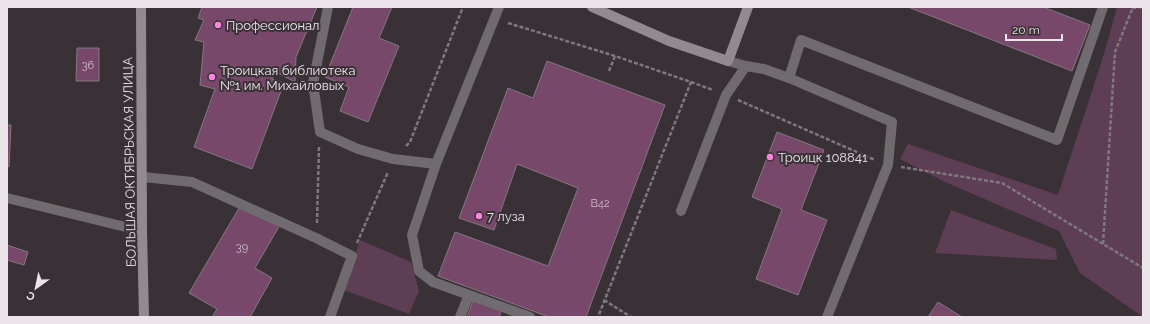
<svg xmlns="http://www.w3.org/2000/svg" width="1150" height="324" viewBox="0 0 1150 324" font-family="Raleway,sans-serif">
<rect width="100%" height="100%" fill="#393136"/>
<path fill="#5d3e54" d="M1117,7H1143V317L1080,273L1059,231L945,182L900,159L908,144L1058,195L1104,54Z
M951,210L1056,249L1057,260L935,253Z
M360,240L411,262L419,291L409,314L344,290Z"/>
<path fill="#77486a" stroke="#82787f" d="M202,7H317L296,57L295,82L274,71L272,79L284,83L252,169L194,147L215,89L200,85L204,42L195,40L204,20L198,18Z
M353,7H392L379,38L399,46L368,122L340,111L349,87L325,77Z
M908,7H1043L1090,25L1072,71Z
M77,48H99V81H76Z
M547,61L665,105L586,317H549L438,276L455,232L548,266L578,188L517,164L494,230L459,218L508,88L533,98Z
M7,125H11L9,167L7,166Z
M777,132L824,150L801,210L827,220L798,295L756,279L782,209L752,197Z
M242,203L280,225L255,268L272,278L250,317H212L217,309L189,293Z
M7,245L28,252L24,265L7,260Z
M474,298L502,309L499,317H467Z
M938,302L962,317H928Z"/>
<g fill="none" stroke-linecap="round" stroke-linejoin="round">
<path stroke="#7f787c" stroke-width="2.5" stroke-dasharray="4 2" stroke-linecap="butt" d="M1132,8L1143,7
M508,23L615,56L691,82L598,317
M609,71L615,56
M691,82L713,90
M738,100L875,160
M406,146L410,142L463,7
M901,167L1002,183L1143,268
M317,223L319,146
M357,243L388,172
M1103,244L1115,52L1133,7
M604,300L631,317"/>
<path stroke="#706b6e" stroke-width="10" d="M328,7L313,83L320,132L358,149L393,159L436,164L499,7
M789,78L801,40L1057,140L1103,7
M436,164L412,235L419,271L433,282L530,317
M143,177L192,182L316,238L352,256L330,317
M681,211L726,95L746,66
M460,317L469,295"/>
<path stroke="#706b6e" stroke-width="10" d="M728,61L746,66L764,69L789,78L892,122L888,165L827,317
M7,198L142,231"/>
<path stroke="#918a8f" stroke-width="10" d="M141,7L142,231L144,317
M592,7L669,41L728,61L748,7"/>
</g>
<g fill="#fe85df" stroke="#393136" stroke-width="1.5">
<circle cx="218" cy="25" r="4"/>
<circle cx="212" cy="77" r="4"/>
<circle cx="770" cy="157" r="4"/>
<circle cx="479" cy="216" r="4"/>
</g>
<g text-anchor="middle" stroke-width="4" stroke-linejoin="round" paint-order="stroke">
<g font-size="11" fill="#cebec9">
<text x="88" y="69">36</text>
<text x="600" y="207">В42</text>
<text x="242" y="251">39</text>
</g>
<g font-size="13" fill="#ebe5e9" stroke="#393136" text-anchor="start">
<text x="226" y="30">Профессионал</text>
<text x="220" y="75">Троицкая библиотека<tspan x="220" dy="15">№1 им. Михайловых</tspan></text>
<text x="778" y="162">Троицк 108841</text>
<text x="487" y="221">7 луза</text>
</g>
<g font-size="13" fill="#ebe5e9" stroke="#393136">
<text transform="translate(129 162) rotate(-91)" y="5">БОЛЬШАЯ ОКТЯБРЬСКАЯ УЛИЦА</text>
</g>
</g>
<rect width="1150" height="324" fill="none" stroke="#ebe5e9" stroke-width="16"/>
<g transform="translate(36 288) rotate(213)" stroke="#393136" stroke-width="3" paint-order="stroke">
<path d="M0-3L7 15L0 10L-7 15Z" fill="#ebe5e9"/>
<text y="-6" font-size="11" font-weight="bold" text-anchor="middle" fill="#ebe5e9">С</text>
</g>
<path d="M1006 34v6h56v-6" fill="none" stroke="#ebe5e9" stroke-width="2"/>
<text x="1012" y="34" font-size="12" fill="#ebe5e9" stroke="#393136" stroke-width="3" paint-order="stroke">20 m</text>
</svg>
